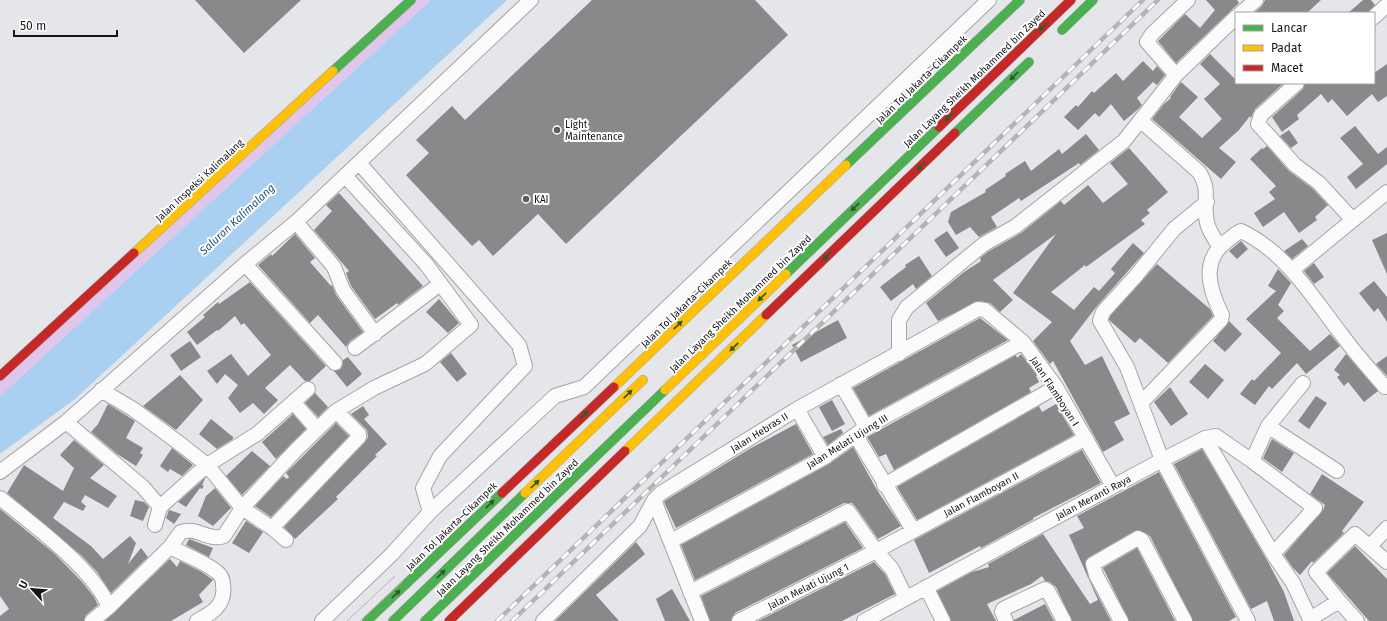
<svg xmlns="http://www.w3.org/2000/svg" width="1387" height="621" viewBox="0 0 1387 621" font-family="'Fira Sans',sans-serif">
<rect width="100%" height="100%" fill="#e5e6ea"/>
<path fill="#e0c6eb" d="M412,0H431L0,396V376Z"/>
<path fill="#aad0f1" d="M431,0H507L75,399L0,454V396Z"/>
<path fill="#88898b" d="M195,0H301L244,53Z
M592,0H755L788,35L566,244L538,214L493,256L479,240L472,246L406,175L429,153L416,140L452,106L465,120Z
M1206,0H1237L1239,3L1176,63L1158,41L1185,14L1200,28L1215,10Z
M1265,0H1321L1307,13H1254L1262,6Z
M1363,0H1371L1375,5L1367,13H1348Z
M1210,54L1236,80V83H1284L1255,109L1251,118L1250,116L1239,130L1219,148L1236,162L1221,179L1152,119L1164,104L1171,98L1170,97L1181,82L1198,97L1179,117L1202,138L1222,119L1204,99L1220,84L1200,64Z
M1143,61L1153,71L1157,66L1165,75L1157,85L1153,82L1137,98L1142,105L1136,111L1124,121L1111,104L1099,117L1095,113L1078,130L1064,117L1076,105L1078,107L1092,91L1094,93L1116,73L1123,81Z
M1387,64V96L1378,102L1372,94L1347,116L1332,99L1328,103L1321,94L1297,115L1299,119L1282,132L1272,117L1303,89L1305,83H1374V73Z
M1355,126L1378,154L1387,147V164L1356,189L1347,177L1363,164L1340,138Z
M1289,130L1298,143L1291,148L1280,136Z
M1086,134L1099,150L1080,165L1079,163L1021,201L1019,198L991,217L997,227L979,237L970,227L956,235L948,222L951,212L986,192L985,190L1006,176L1005,174L1025,161L1031,171L1059,149L1062,154Z
M1267,146L1289,171L1313,189L1328,205L1315,217L1317,220L1299,233L1284,212L1263,227L1254,213L1275,199L1269,192L1276,186L1250,159L1262,148L1263,149Z
M1129,148L1168,192L1147,210L1150,213L1141,220L1145,224L1086,267L1085,265L1051,292L1074,310L1094,287L1099,291L1115,273L1111,269L1133,243L1144,253L1097,306L1070,341L1085,365L1102,356L1130,414L1114,422L1124,440L1103,452L1053,361L1050,364L1033,341L1052,322L1013,293L1056,234L993,280L1013,300L1000,312L990,303L979,301L938,321L926,303L964,272L981,261L980,258L989,251L1021,233L1061,201L1064,205L1088,185L1103,203L1128,184L1110,163Z
M339,193L423,286L398,305L397,303L375,319L351,286L346,273L349,271L314,230L332,211L326,205Z
M947,231L959,248L946,257L934,240Z
M1387,233V274L1372,240Z
M295,234L315,258L310,262L331,286L332,285L336,295L363,332L350,341L346,347L318,315L310,323L258,265L271,254L272,256Z
M1302,239L1308,246L1292,259L1284,251Z
M1241,241L1248,249L1237,259L1229,251Z
M919,256L932,276L916,289L913,284L891,301L880,287L906,267L905,265Z
M1314,263L1324,277L1314,284L1304,271Z
M1157,264L1210,309L1213,316L1168,363L1140,338L1135,343L1109,320L1110,316Z
M1278,269L1291,283L1278,305L1284,311L1277,318L1310,351L1330,334L1340,346L1306,374L1297,363L1272,389L1269,386L1255,405L1240,394L1252,379L1254,381L1281,353L1246,319L1276,291L1268,286Z
M1374,281L1387,297V322L1378,308L1374,312L1359,293Z
M250,282L326,366L310,381H305L290,365L265,388L278,400L264,414L253,403L240,413L228,398L238,385L225,374L217,384L207,371L231,354L248,376L271,355L244,323L241,325L235,316L218,331L217,330L197,345L187,332L205,317L203,315L218,302L219,304Z
M439,299L459,323L448,333L426,312Z
M980,318L1008,340L869,416L853,388Z
M838,320L847,338L801,362L792,345Z
M1229,321L1242,334L1225,352L1213,341Z
M190,341L201,357L181,371L170,355Z
M451,353L467,374L457,382L440,362Z
M1021,354L1037,375L1036,376L1039,382L1029,388L1031,392L894,470L886,454L879,457L867,437L1016,355L1017,358Z
M1346,354L1378,391L1364,402L1348,382L1344,386L1337,377L1340,375L1334,370Z
M1387,356V376L1376,364Z
M348,357L362,374L347,387L334,371L341,369L343,360Z
M1205,364L1224,380L1208,399L1189,382Z
M180,375L203,400L176,430L143,406Z
M1170,387L1188,414L1171,426L1154,402Z
M315,393L328,407L318,417L305,403Z
M1316,396L1327,403L1309,429L1298,421Z
M832,400L845,424L832,431L819,407Z
M108,404L135,421L126,438L143,448L140,453L143,455L136,466L117,454L91,432L98,424Z
M1056,404L1074,435L917,520L897,487L1039,406L1042,412Z
M363,406L369,415L364,419L387,444L375,455L377,456L336,497L338,499L295,539L284,527L365,442L368,437L367,430L351,414Z
M293,414L306,429L276,459L262,442Z
M211,419L233,437V439L217,449L199,434Z
M336,423L349,436L271,517L255,506L283,476L287,479L289,477L286,473Z
M796,424L813,454L676,528L664,502L666,500L751,448Z
M841,429L843,433L828,445L823,437Z
M1272,439L1294,453L1282,472L1263,458Z
M74,440L104,465L90,478L117,496L108,508L85,495L81,502L86,506L83,511L64,502L53,518L91,546L103,559L130,536L136,543L128,564L141,548L148,557L111,593L97,572L82,556L7,493L24,465L63,491L74,468L60,455Z
M853,447L877,490L901,526L878,539L855,506L852,503H844L695,580L681,545L829,464Z
M172,448L193,465L182,476L170,469L168,472L160,466Z
M1202,449L1268,562L1284,592L1294,621H1274L1267,601L1251,609L1174,464Z
M1082,450L1101,483L1033,518L1034,519L981,548L980,546L929,573L914,540Z
M252,451L270,466L242,495L226,476Z
M1159,472L1236,617L1229,621H1193L1150,536L1138,530L1089,557L1085,562L1089,579L1111,621H1072L1056,587L1050,582L1045,581L1042,576L1031,584L987,604L996,621H951L937,591L972,572L989,567L988,564L1043,534L1090,604L1098,600L1069,535L1084,528L1077,516Z
M1322,474L1364,502L1342,531L1344,533L1313,563L1312,561L1300,575L1293,568L1284,555L1323,510L1325,505L1310,494Z
M206,477L202,485L204,486L202,489L200,488L186,507L178,502Z
M215,488L231,508L213,526L198,516L206,496Z
M135,500L144,502L149,507L143,521L130,516Z
M0,509L55,554L83,583L94,597L98,605L86,615L84,621H0V616L9,609L0,596Z
M169,510L181,514L174,524L166,518Z
M246,521L263,532L249,553L232,543Z
M845,522L863,548L735,613L731,621H710L701,596Z
M189,539L213,548L209,557L186,545Z
M636,542L645,554L596,595L619,621H555Z
M1355,546L1387,579V621H1369L1327,573Z
M1137,548L1175,621H1129L1103,568Z
M170,559L177,567L180,561L202,572L213,580L199,595L203,602L171,621H105Z
M874,562L885,574L895,594L842,621H758Z
M672,589L690,621H665L656,599Z
M1045,604L1054,621H1014V620Z"/>
<g fill="none" stroke-linecap="round" stroke-linejoin="round">
<defs>
<path id="street" d="M1241,13L1256,0
M1374,17L1387,5
M1176,75L1147,42L1152,34L1188,0
M1297,83L1261,115L1258,124L1295,165L1319,183L1352,219
M1141,121L1199,172C1210,190 1204,196 1206,215C1206,227 1213,236 1219,246
M360,164L519,345L525,366L440,456L423,488L430,512L555,396L584,387L989,0
M1207,202L1174,229L1135,277L1103,312L1100,321L1127,367L1162,460L1248,621
M296,222L334,267L343,290L375,334
M245,264L335,363
M1292,270L1387,192
M355,348L440,284
M899,354V320L907,307L984,244L1016,226L1124,141L1176,75L1236,17
M841,384L866,427
M101,390L133,409L183,446L207,465L242,508L272,528L286,540
M294,403L317,429
M1141,403L1221,320L1222,315C1209,289 1200,260 1228,240C1232,237 1236,233 1241,231C1286,252 1313,298 1342,335C1355,353 1370,370 1385,387
M797,409L825,457
M66,422L143,487L160,507L155,525
M1268,426L1337,471
M856,436L913,530
M1205,438L1273,554L1293,583L1310,619L1339,601L1357,621
M1252,461L1315,508L1273,554
M0,472L66,422L245,264L296,222L531,0
M884,485L1056,387
M0,498C33,525 93,568 109,607L92,621
M654,500L702,621
M160,507L207,465L257,434L308,389
M272,528L359,437V434L336,411
M671,541L825,457L866,427L1023,342
M1370,546L1387,528
M170,547C185,555 204,561 217,572C221,575 223,580 223,585C226,605 212,613 197,621
M926,587L943,621
M690,592L848,511L876,551L892,569L906,598
M1339,601L1316,572L1355,534L1387,562
M109,607L170,547L181,532C196,526 210,542 224,536L242,508L296,450L336,411L374,388L425,364L471,325L426,264L346,177
M322,621L392,554L430,512
M543,621L640,526L654,500L661,493L797,409L978,309L985,310L1023,342L1056,387L1113,486
M739,621L876,551L1086,438
M864,621L1162,460L1205,438L1216,436L1252,461L1268,426L1303,383
M1006,621L1002,612L1003,609L1045,589L1048,591L1064,621
M1121,621L1096,575L1093,564L1138,538L1142,540L1185,621"/>
<path id="fast" d="M1062,30L1093,0
M333,71L411,0
M955,133L1029,62
M846,165L1020,0
M786,274L939,127
M367,621L502,493
M393,621L525,493
M425,621L665,390"/>
<path id="slow" d="M134,253L333,71
M614,387L846,165
M665,390L786,274
M625,451L766,315
M525,493L643,380"/>
<path id="jam" d="M939,127L1071,0
M766,315L955,133
M0,376L134,253
M502,493L614,387
M449,621L625,451"/>
</defs>
<use href="#street" stroke="#a5a5a8" stroke-width="16"/>
<use href="#fast" stroke="#a5a5a8" stroke-width="10"/>
<use href="#slow" stroke="#a5a5a8" stroke-width="10"/>
<use href="#jam" stroke="#a5a5a8" stroke-width="10"/>
<use href="#street" stroke="#fbfbfc" stroke-width="14"/>
<use href="#fast" stroke="#4caf50" stroke-width="9"/>
<use href="#slow" stroke="#ffc107" stroke-width="9"/>
<use href="#jam" stroke="#c62828" stroke-width="9"/>
<path stroke="#b4b4b5" stroke-width="1" d="M347,621L395,576
M360,621L403,581"/>
<defs>
<path id="rail" d="M497,621L1143,0
M512,621L1158,0"/>
</defs>
<use href="#rail" stroke="#b4b4b5" stroke-width="4.5"/>
<use href="#rail" stroke="#fff" stroke-width="3" stroke-dasharray="9" stroke-linecap="butt"/>
</g>
<defs><path id="oneway-solid" d="M-6-.8H1V-3.2L6.5 0L1 3.2V.8H-6Z"/></defs>
<g fill="#2e5a31">
<use href="#oneway-solid" transform="translate(1043 27) rotate(136)"/>
<use href="#oneway-solid" transform="translate(1014 76) rotate(136)"/>
<use href="#oneway-solid" transform="translate(949 117) rotate(136)"/>
<use href="#oneway-solid" transform="translate(921 166) rotate(136)"/>
<use href="#oneway-solid" transform="translate(855 207) rotate(136)"/>
<use href="#oneway-solid" transform="translate(827 256) rotate(136)"/>
<use href="#oneway-solid" transform="translate(762 297) rotate(136)"/>
<use href="#oneway-solid" transform="translate(678 325) rotate(-44)"/>
<use href="#oneway-solid" transform="translate(734 347) rotate(136)"/>
<use href="#oneway-solid" transform="translate(628 394) rotate(-44)"/>
<use href="#oneway-solid" transform="translate(584 415) rotate(-44)"/>
<use href="#oneway-solid" transform="translate(535 484) rotate(-44)"/>
<use href="#oneway-solid" transform="translate(490 504) rotate(-44)"/>
<use href="#oneway-solid" transform="translate(441 574) rotate(-44)"/>
<use href="#oneway-solid" transform="translate(396 594) rotate(-44)"/>
</g>
<g fill="#5e5e62" stroke="#fff" stroke-width="1.5">
<circle cx="557" cy="130" r="4"/>
<circle cx="526" cy="199" r="4"/>
</g>
<g text-anchor="middle" stroke-width="4" stroke-linejoin="round" paint-order="stroke">
<g font-size="10" fill="#151518" stroke="#fff">
<text transform="translate(974 78) rotate(-44)" y="4">Jalan Layang Sheikh Mohammed bin Zayed</text>
<text transform="translate(921 79) rotate(-44)" y="4">Jalan Tol Jakarta–Cikampek</text>
<text transform="translate(199 180) rotate(-43)" y="4">Jalan Inspeksi Kalimalang</text>
<text transform="translate(686 303) rotate(-44)" y="4">Jalan Tol Jakarta–Cikampek</text>
<text transform="translate(740 303) rotate(-44)" y="4">Jalan Layang Sheikh Mohammed bin Zayed</text>
<text transform="translate(1055 391) rotate(57)" y="4">Jalan Flamboyan I</text>
<text transform="translate(759 432) rotate(-32)" y="4">Jalan Hebras II</text>
<text transform="translate(847 441) rotate(-32)" y="4">Jalan Melati Ujung III</text>
<text transform="translate(981 494) rotate(-28)" y="4">Jalan Flamboyan II</text>
<text transform="translate(1093 497) rotate(-28)" y="4">Jalan Meranti Raya</text>
<text transform="translate(451 526) rotate(-44)" y="4">Jalan Tol Jakarta–Cikampek</text>
<text transform="translate(507 527) rotate(-44)" y="4">Jalan Layang Sheikh Mohammed bin Zayed</text>
<text transform="translate(808 586) rotate(-27)" y="4">Jalan Melati Ujung 1</text>
</g>
<g font-size="10" fill="#151518" stroke="#fff" text-anchor="start">
<text x="565" y="128">Light<tspan x="565" dy="12">Maintenance</tspan></text>
<text x="534" y="203">KAI</text>
</g>
<g font-size="11" font-style="italic" fill="#205379" stroke="#fff">
<text transform="translate(237 219) rotate(-43)" y="4">Saluran Kalimalang</text>
</g>
</g>
<rect x="1235" y="12" width="140" height="72" fill="#ffffff" stroke="#a1a1a3"/>
<rect x="1243" y="25" width="20" height="6" fill="#4caf50" stroke="#a1a1a3"/>
<text x="1271" y="32" font-size="12" fill="#151518">Lancar</text>
<rect x="1243" y="45" width="20" height="6" fill="#ffc107" stroke="#a1a1a3"/>
<text x="1271" y="52" font-size="12" fill="#151518">Padat</text>
<rect x="1243" y="65" width="20" height="6" fill="#c62828" stroke="#a1a1a3"/>
<text x="1271" y="72" font-size="12" fill="#151518">Macet</text>
<g transform="translate(32 589) rotate(297)" stroke="#ffffff" stroke-width="3" paint-order="stroke">
<path d="M0-3L7 15L0 10L-7 15Z" fill="#151518"/>
<text y="-6" font-size="11" font-weight="bold" text-anchor="middle" fill="#151518">U</text>
</g>
<path d="M14 30v6h103v-6" fill="none" stroke="#151518" stroke-width="2"/>
<text x="20" y="30" font-size="12" fill="#151518" stroke="#ffffff" stroke-width="3" paint-order="stroke">50 m</text>
</svg>
